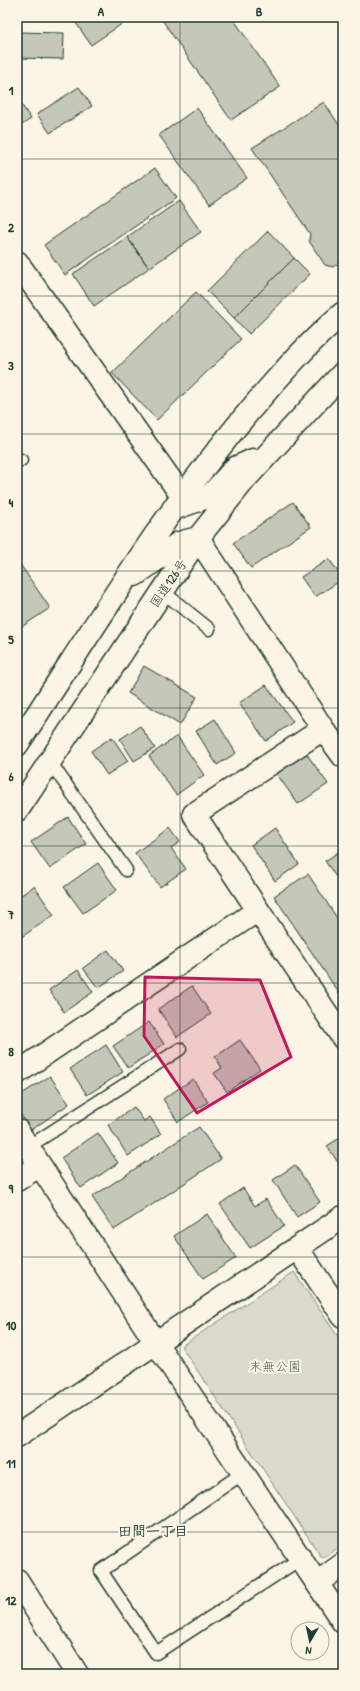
<svg xmlns="http://www.w3.org/2000/svg" width="360" height="1691" viewBox="0 0 360 1691" font-family="'Patrick Hand','Klee One',sans-serif">
<rect width="100%" height="100%" fill="#fcf5e5"/>
<filter id="ink" filterUnits="userSpaceOnUse"><feTurbulence type="fractalNoise" baseFrequency=".025" numOctaves="2"/><feDisplacementMap in="SourceGraphic" scale="8" xChannelSelector="R" yChannelSelector="G"/><feConvolveMatrix kernelMatrix="1 2 1 2 8 2 1 2 1" color-interpolation-filters="sRGB"/></filter>
<g filter="url(#ink)">
<path fill="#dcdacc" stroke="#7e8c80" d="M294,1272L343,1344V1545L322,1558L181,1346Z"/>
<path fill="#c5c7b9" stroke="#1f3d34" d="M72,17H128L129,19L91,45Z
M160,17H232L280,87L231,120Z
M17,32L64,33L63,59L17,58Z
M79,87L92,106L50,133L37,114Z
M324,102L343,131V260L333,267L325,265L309,241L310,234L252,148Z
M21,104L31,119L17,128V106Z
M197,108L247,178L209,205L159,135Z
M155,168L176,198L65,275L44,245Z
M179,201L201,232L149,268L127,237Z
M268,231L294,258L234,318L207,291Z
M127,237L149,268L94,306L73,274Z
M294,258L310,274L249,334L234,318Z
M196,292L241,339L157,420L112,373Z
M293,502L311,527L251,568L233,543Z
M329,559L343,579L315,597L301,577Z
M17,560L50,608L17,630Z
M144,666L197,697L180,725L128,693Z
M266,685L293,722L266,741L239,703Z
M215,719L236,753L217,765L196,731Z
M140,726L155,748L134,761L120,739Z
M177,736L204,775L176,795L149,756Z
M112,737L128,761L107,775L91,751Z
M306,753L328,784L298,804L276,773Z
M68,817L86,844L50,869L31,842Z
M170,828L180,842L171,848L186,869L160,887L135,853Z
M275,828L299,864L275,881L251,845Z
M343,849V887L325,861Z
M98,863L117,890L83,913L64,887Z
M308,874L343,927V999L274,896Z
M34,886L54,915L17,940V898Z
M108,950L123,971L98,988L83,968Z
M78,970L93,992L64,1012L49,990Z
M192,986L211,1014L177,1037L158,1009Z
M149,1022L164,1044L128,1068L113,1046Z
M240,1040L260,1069L227,1092L214,1073L222,1068L215,1057Z
M106,1045L123,1072L87,1095L70,1069Z
M50,1076L69,1104L31,1130L17,1109V1097Z
M193,1079L208,1102L178,1122L163,1099Z
M134,1107L144,1121L150,1117L161,1134L128,1156L108,1125Z
M199,1127L221,1159L114,1230L92,1197Z
M98,1133L118,1163L81,1188L61,1158Z
M343,1136V1170L327,1146Z
M295,1165L320,1202L297,1217L273,1180Z
M243,1188L255,1206L266,1199L284,1226L250,1248L220,1204Z
M207,1214L236,1258L203,1279L174,1236Z"/>
<g fill="none" stroke-linecap="round" stroke-linejoin="round">
<defs>
<path id="lane" d="M17,462L21,460
M162,591L209,629
M50,762L126,870
M28,1147L180,1049
M243,1473L101,1571L156,1653L300,1559"/>
<path id="street" d="M17,262L182,496
M198,538L323,729L343,756
M323,729L194,814L343,1038
M17,1073L258,910
M17,1130L156,1343L343,1622
M17,1180L40,1165
M297,1248L343,1316
M17,1436L343,1217
M17,1580L77,1674
M317,1583L343,1564"/>
<path id="highway" d="M173,509L210,496L235,468L253,460
M135,575L179,543L198,538
M17,745C92,631 163,513 251,409C280,375 309,342 343,313
M17,811L198,538L246,478L343,373"/>
</defs>
<use href="#lane" stroke="#1f3d34" stroke-width="15"/>
<use href="#street" stroke="#1f3d34" stroke-width="25"/>
<use href="#highway" stroke="#1f3d34" stroke-width="25"/>
<use href="#lane" stroke="#fcf5e5" stroke-width="12"/>
<use href="#street" stroke="#fcf5e5" stroke-width="22"/>
<use href="#highway" stroke="#fcf5e5" stroke-width="22"/>
</g>
</g>
<path fill="#c2185b" fill-opacity="0.2" stroke="#c2185b" stroke-width="3" stroke-linejoin="round" d="M145,977L260,980L291,1057L197,1113L144,1036Z"/>
<path fill="none" stroke="#1f3d34" stroke-width="1" stroke-opacity="0.55" d="M180,17V1674M17,159H343M17,296H343M17,434H343M17,571H343M17,708H343M17,846H343M17,983H343M17,1120H343M17,1257H343M17,1394H343M17,1532H343"/>
<g text-anchor="middle" stroke-width="4" stroke-linejoin="round" paint-order="stroke">
<g font-size="13" fill="#1f3d34" stroke="#fcf5e5">
<text transform="translate(168 583) rotate(-56)" y="5">国道126号</text>
</g>
<g font-size="13" fill="#455c52" stroke="#fcf5e5">
<text x="275" y="1371">末無公園</text>
</g>
<g font-size="14" font-weight="bold" fill="#1f3d34" stroke="#fcf5e5">
<text x="153" y="1536">田間一丁目</text>
</g>
</g>
<rect width="360" height="1691" fill="none" stroke="#fcf5e5" stroke-width="44"/>
<g transform="translate(310 1641) rotate(189)"><circle r="19" fill="#fcf5e5" stroke="#a4ab9e"/>
<path d="M0-3L7 15L0 10L-7 15Z" fill="#1f3d34"/>
<text y="-6" font-size="11" font-weight="bold" text-anchor="middle" fill="#1f3d34">N</text>
</g>
<rect x="22" y="22" width="316" height="1647" fill="none" stroke="#1f3d34" stroke-width="1.5"/>
<g font-size="13" text-anchor="middle" font-weight="bold" fill="#1f3d34">
<text x="101" y="16">A</text>
<text x="259" y="16">B</text>
<text x="11" y="95">1</text>
<text x="11" y="232">2</text>
<text x="11" y="370">3</text>
<text x="11" y="507">4</text>
<text x="11" y="644">5</text>
<text x="11" y="781">6</text>
<text x="11" y="919">7</text>
<text x="11" y="1056">8</text>
<text x="11" y="1193">9</text>
<text x="11" y="1330">10</text>
<text x="11" y="1468">11</text>
<text x="11" y="1605">12</text>
</g>
</svg>
